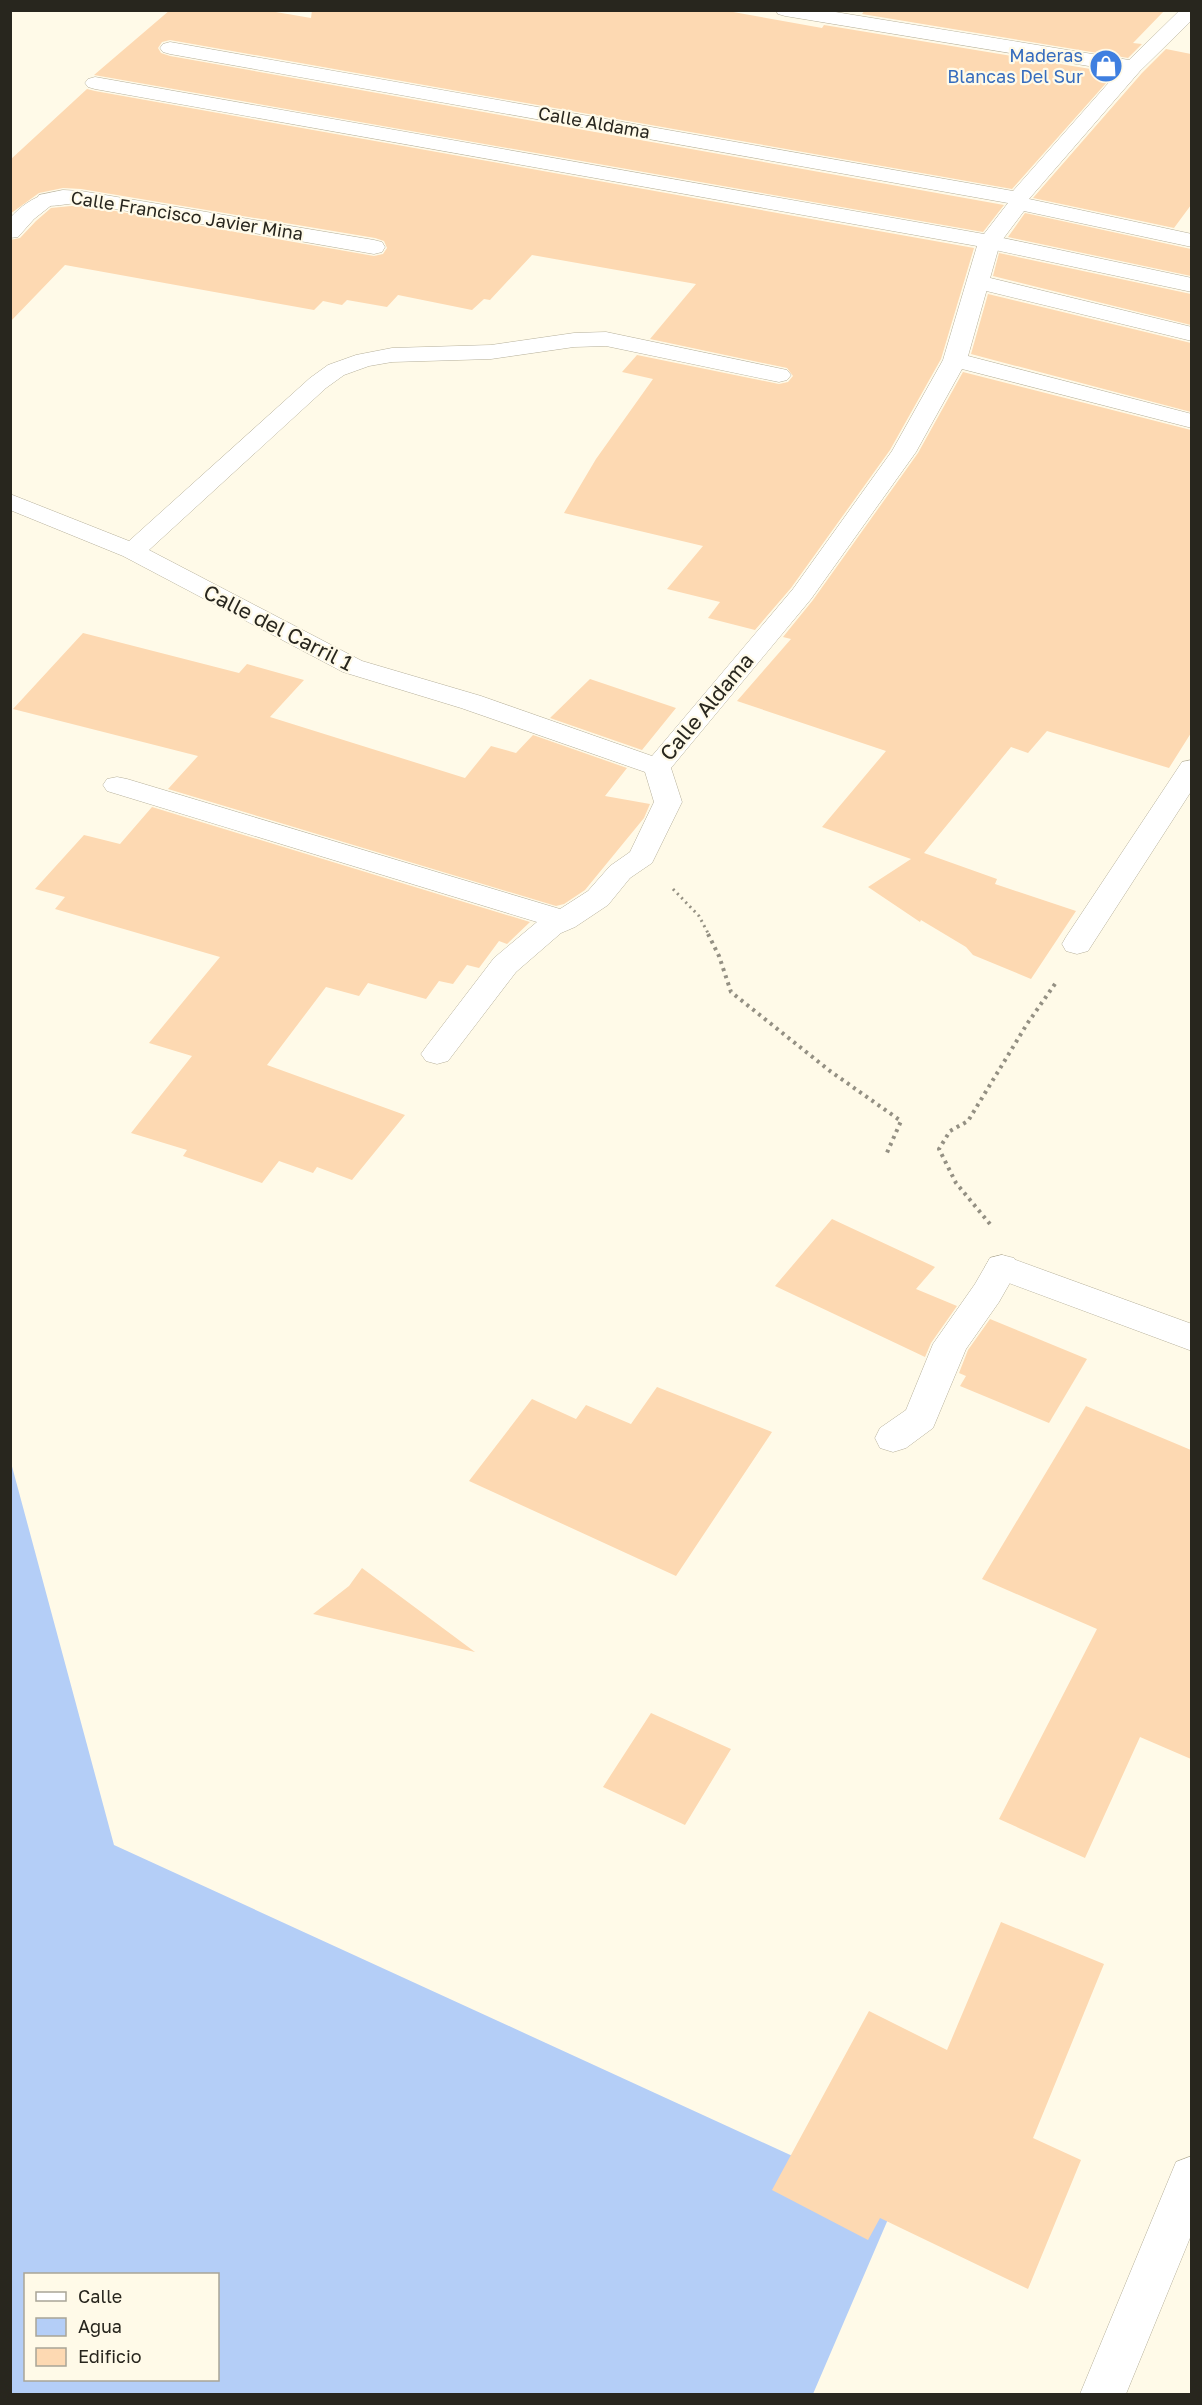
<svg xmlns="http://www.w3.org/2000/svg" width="1202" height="2405" viewBox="0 0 1202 2405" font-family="'Golos Text',sans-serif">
<rect width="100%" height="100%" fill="#fffae8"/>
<path fill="#b4cef7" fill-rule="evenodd" d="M10,1459L114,1845L895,2203L813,2394H11ZM26,2274H218V2380H26Z"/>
<path fill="#fdd9b2" d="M170,10H264L311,18L312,10H722L822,28L824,25L1115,73L1012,189L170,40L162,42L158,48L161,53L170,56L1004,205L983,232L94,75Z
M865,10H1165L1133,43L1142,44L1128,58L862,14Z
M1166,49L1191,54V205L1174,228L1033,198L1142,73Z
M87,89L95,91L974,248L941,359L890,450L791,588L755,630L708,618L720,602L667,589L703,546L564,513L596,459L653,379L622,372L637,355L779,384L788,382L793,376L787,368L650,339L696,284L532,255L490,300L484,299L472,310L398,295L387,307L347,300L342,305L323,301L314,310L65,265L10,322V240L20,238L36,221L51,208L81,205L374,256L383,254L387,248L384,241L375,238L81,189L63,188L39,193L10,214V160Z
M1025,213L1191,249V276L1008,237Z
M999,253L1191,294V325L993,276Z
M988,294L1191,343V412L971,354Z
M963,372L1191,430V733L1169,768L1047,731L1028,753L1011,747L924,853L997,879L995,884L1076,911L1031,979L973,955L966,947L921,920L920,922L868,887L911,859L822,827L886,751L737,701L791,639L783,637L813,600L918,453Z
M83,633L239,673L247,664L304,680L270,717L465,778L491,746L516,753L533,735L627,768L605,796L650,804L644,818L585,890L564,904L556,906L168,789L198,756L13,709Z
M590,679L676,708L642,750L550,718Z
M152,807L530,922L507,944L499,941L479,968L467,965L453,984L439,981L426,999L368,983L359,996L326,987L267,1065L405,1115L352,1180L317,1167L313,1173L279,1161L262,1183L183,1156L187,1150L131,1133L192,1056L149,1043L220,957L55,909L65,897L35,889L84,835L120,844Z
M832,1219L935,1267L916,1289L957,1306L931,1343L925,1357L775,1286Z
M990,1319L1087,1359L1049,1423L960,1386L966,1376L959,1373L968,1350Z
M657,1387L772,1432L676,1576L469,1481L532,1399L576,1419L586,1405L631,1424Z
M1086,1406L1191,1450V1759L1140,1737L1085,1858L999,1819L1097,1629L982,1579Z
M362,1568L475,1652L313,1614L349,1586Z
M651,1713L731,1749L685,1825L603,1787Z
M1001,1922L1104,1964L1033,2138L1081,2160L1028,2289L880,2218L868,2240L772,2190L869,2011L947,2050Z"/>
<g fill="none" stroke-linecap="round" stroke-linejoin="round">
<defs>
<path id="lane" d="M63,190L81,191L374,240L382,242L385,247L382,252L374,254L81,203C67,203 52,208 39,205L36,200L39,195Z
M989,235L1192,278V292L981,247L978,242L981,237Z
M978,275L1192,327V341L970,287L967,282L970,277Z
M1002,1255L1014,1258L1019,1267L999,1302L966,1349L933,1428L906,1448L893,1452L880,1448L875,1438L880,1428L906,1410L933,1344L975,1284L990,1258Z"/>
<path id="street" d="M776,10H823L1129,60L1180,10H1192V20L1140,71L1029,199L1192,234V247L1024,211L1000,243L968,356L1192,414V428L962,369L916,452L811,599L671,768L682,802L652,863L630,878L608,905L575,927L561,933L516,972L448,1061L437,1064L426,1061L421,1054L426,1047L494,958L537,922L107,791L103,785L107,779L117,777L127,779L560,909L588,891L610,866L630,852L654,802L645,772L461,708L343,672L123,556L10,510V494L129,541L310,378L328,365L356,355L392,348L491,345L574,333L606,332L787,370L791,375L787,380L779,382L606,346L574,347L491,359L392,362L369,366L344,375L326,388L149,550L362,661L481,696L652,756L793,589L892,451L943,360L977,246L95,89L88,87L85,83L88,79L95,77L984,234L1008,203L170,54L163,52L160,48L163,44L170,42L1013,191L1119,71L785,16L778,14Z
M47,194L55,195L58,200L34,219L18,237L10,238V218C20,207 33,197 47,194Z
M1192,760V790L1088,951L1077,954L1066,951L1062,944L1066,937L1182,762Z
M1002,1255L1192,1324V1351L990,1276L985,1267L990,1258Z
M1192,2156V2233L1126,2394H1080L1176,2162Z"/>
</defs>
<use href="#lane" stroke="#b6b09b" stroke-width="1"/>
<use href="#street" stroke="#b6b09b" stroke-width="1"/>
<path stroke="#949083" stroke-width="3" stroke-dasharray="2 4" stroke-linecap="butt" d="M673,889L699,916L709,935"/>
<path stroke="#949083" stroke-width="4" stroke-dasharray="3 4.5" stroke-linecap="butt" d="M708,934L719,956L731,992L830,1071L901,1121L886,1155
M990,1224L956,1183L939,1149L950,1131L968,1121L1027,1024L1057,981"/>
<use href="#lane" fill="#fff" fill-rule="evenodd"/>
<use href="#street" fill="#fff" fill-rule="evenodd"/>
</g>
<defs>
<symbol id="shop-disc" viewBox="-11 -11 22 22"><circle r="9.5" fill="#3f7fe0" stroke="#fffae8"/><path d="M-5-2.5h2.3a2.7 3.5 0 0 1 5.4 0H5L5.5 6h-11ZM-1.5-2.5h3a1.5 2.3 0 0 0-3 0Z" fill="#fff"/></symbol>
</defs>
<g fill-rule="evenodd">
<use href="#shop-disc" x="1087" y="47" width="38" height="38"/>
</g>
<g text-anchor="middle" stroke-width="4.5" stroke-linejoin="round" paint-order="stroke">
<g font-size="18" fill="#366cbe" stroke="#fffae8" text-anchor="end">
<text x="1083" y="62">Maderas<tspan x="1083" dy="21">Blancas Del Sur</tspan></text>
</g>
<g font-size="18" fill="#28261e" stroke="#fffae8">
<text transform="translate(594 123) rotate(10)" y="6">Calle Aldama</text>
<text transform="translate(187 216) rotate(9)" y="6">Calle Francisco Javier Mina</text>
</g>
<g font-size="21" fill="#28261e" stroke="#fffae8">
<text transform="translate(278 628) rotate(27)" y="7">Calle del Carril 1</text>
<text transform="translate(707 707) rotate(-50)" y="7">Calle Aldama</text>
</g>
</g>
<rect width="1202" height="2405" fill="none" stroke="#28261e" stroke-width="24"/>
<rect x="24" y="2273" width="195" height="108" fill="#fffae8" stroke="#a9a597" stroke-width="1.5"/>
<rect x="36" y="2292" width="30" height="9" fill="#ffffff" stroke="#a9a597" stroke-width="1.5"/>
<text x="78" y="2303" font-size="18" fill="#28261e">Calle</text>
<rect x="36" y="2318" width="30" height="18" fill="#b4cef7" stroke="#a9a597" stroke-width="1.5"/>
<text x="78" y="2333" font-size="18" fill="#28261e">Agua</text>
<rect x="36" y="2348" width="30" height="18" fill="#fdd9b2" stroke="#a9a597" stroke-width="1.5"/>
<text x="78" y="2363" font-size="18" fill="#28261e">Edificio</text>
</svg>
